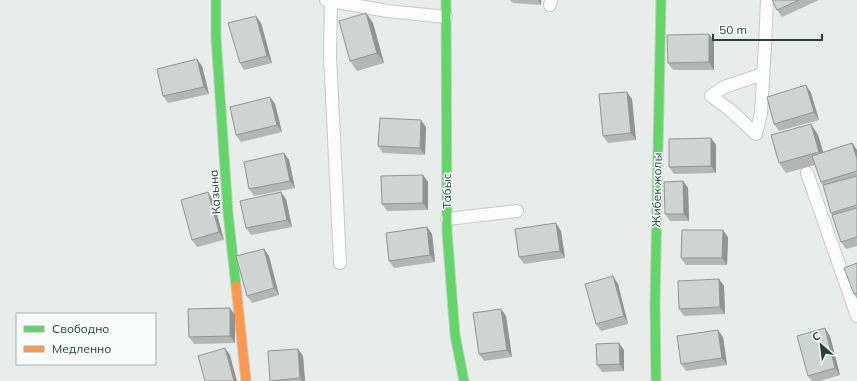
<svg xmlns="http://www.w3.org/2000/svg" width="857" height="381" viewBox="0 0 857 381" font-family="Mulish,sans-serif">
<rect width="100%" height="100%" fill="#e8edeb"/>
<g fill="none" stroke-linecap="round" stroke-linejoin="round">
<defs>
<path id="street" d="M326,0L387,11L446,17
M331,0L330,56L334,138L340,263
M550,5L551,0
M763,74L724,87L711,96L729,109L756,134L761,113L765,45L767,0
M807,173L857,316
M447,219L517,211"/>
<path id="fast" d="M216,0V37L228,213L236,286
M446,0L447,232L455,335L464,381
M656,381L655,303L661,0"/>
<path id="slow" d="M236,286L246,381"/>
</defs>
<use href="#street" stroke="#c5cac8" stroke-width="14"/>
<use href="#fast" stroke="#c3cbc8" stroke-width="11"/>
<use href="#slow" stroke="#c3cbc8" stroke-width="11"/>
<use href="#street" stroke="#fcfcfc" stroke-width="12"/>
<use href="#fast" stroke="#63d668" stroke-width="9"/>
<use href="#slow" stroke="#ff974d" stroke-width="9"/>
</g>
<path fill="#b2b6b5" d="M510,0H541V5L513,3Z
M772,0H819L782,17L777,10Z
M366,13L373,23L384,63L357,71L350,61Z
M256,16L261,23L272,63L244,70L240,63Z
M714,41V70H673L668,63Z
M202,66L209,94L168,103L163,96Z
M806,85L811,93L819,120L779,131L774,124Z
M270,97L275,104L282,132L241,142L236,135Z
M632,99L636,140L608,143L603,136Z
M811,124L818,135L823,152L852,143L857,150V246L846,249L841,242L832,215L831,213L824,187L821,182L815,165L786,173L779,163Z
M426,127L425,155L383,153L378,146Z
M711,138L716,145V173L674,174L669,167Z
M284,153L289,160L295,188L254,196L249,189Z
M423,175L428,182V210L387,211L382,204Z
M683,181L688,188L689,221H670L665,214Z
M286,199L292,227L251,235L246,228Z
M213,200L224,240L197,247L192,240Z
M427,227L432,234L435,262L394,268L389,261Z
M561,231L565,258L524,264L519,257Z
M728,237L727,265H686L681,258Z
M269,256L279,295L252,303L247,296Z
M857,263V299L854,294Z
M613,276L618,284L628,324L601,331L596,324Z
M719,279L724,286L725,314L684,316L679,309Z
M501,309L506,316L512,357L484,361L479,354Z
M235,315V343L194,344L189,337Z
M830,336L840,375L820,381H812L808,376Z
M723,337L727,365L686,371L681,364Z
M298,349L303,356L305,381H271Z
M624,350V371L602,372L597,365Z"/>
<path fill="#919493" d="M538,0H541V5Z
M366,13L373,23L384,63L377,53Z
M256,16L261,23L272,63L267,56Z
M709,34L714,41V70L709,62Z
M197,59L202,66L209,94L204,87Z
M806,85L811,93L819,120L814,112Z
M627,92L632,99L636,140L631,133Z
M270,97L275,104L282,132L277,125Z
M421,120L426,127L425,155L420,148Z
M811,124L818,135L826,162L819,152Z
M711,138L716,145V173L711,166Z
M852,143L857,150V159Z
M284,153L289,160L295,188L290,181Z
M423,175L428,182V210L423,203Z
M683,181L688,188L689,221L684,214Z
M208,192L213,200L224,240L219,232Z
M281,192L286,199L292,227L287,220Z
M556,223L561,231L565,258L560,251Z
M427,227L432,234L435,262L430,255Z
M723,230L728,237L727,265L722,258Z
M264,249L269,256L279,295L274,288Z
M613,276L618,284L628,324L624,316Z
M719,279L724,286L725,314L720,307Z
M230,308L235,315V343L230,336Z
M501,309L506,316L512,357L507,350Z
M825,328L830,336L840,375L835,368Z
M718,330L723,337L727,365L722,358Z
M619,343L624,350V371L620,364Z
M225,348L230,355L237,381H234Z
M298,349L303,356L305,381H302L300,378Z"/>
<path fill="#cfd4d2" stroke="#919493" d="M772,0H799L777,10Z
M366,13L377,53L350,61L339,21Z
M256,16L267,56L240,63L228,23Z
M709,34V62L668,63L667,35Z
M197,59L204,87L163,96L157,69Z
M806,85L814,112L774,124L767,97Z
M627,92L631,133L603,136L599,94Z
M270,97L277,125L236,135L230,107Z
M380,118L421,120L420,148L378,146Z
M811,124L819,152L779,163L771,135Z
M711,138V166L669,167V139Z
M852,143L857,159V171L821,182L812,156Z
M284,153L290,181L249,189L244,162Z
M423,175V203L382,204L381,176Z
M857,176V205L831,213L823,185Z
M683,181L684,214H665L664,182Z
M208,192L219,232L192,240L181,200Z
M281,192L287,220L246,228L240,201Z
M857,208V237L841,242L832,215Z
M556,223L560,251L519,257L515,229Z
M427,227L430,255L389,261L386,233Z
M682,230H723L722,258H681Z
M264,249L274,288L247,296L236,256Z
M857,263V293L854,294L844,268Z
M613,276L624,316L596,324L585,284Z
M719,279L720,307L679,309L678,281Z
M230,308V336L189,337L188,309Z
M501,309L507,350L479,354L473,313Z
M825,328L835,368L808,376L797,336Z
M718,330L722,358L681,364L677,336Z
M619,343L620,364L597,365L596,344Z
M225,348L234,381H205L198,356Z
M298,349L300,378L270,381L268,351Z"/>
<g text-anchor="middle" stroke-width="3" stroke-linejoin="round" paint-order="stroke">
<g font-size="12" fill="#24423a" stroke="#f7fbf9">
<text transform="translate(657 190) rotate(-89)" y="4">Жибек жолы</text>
<text transform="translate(447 191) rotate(-90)" y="4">Табыс</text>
<text transform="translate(215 192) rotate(-94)" y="4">Казына</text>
</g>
</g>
<rect x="16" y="313" width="140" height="52" fill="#f7fbf9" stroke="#a3b1ad"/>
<rect x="24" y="326" width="20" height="6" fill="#63d668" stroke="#a3b1ad"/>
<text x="52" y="333" font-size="12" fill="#24423a">Свободно</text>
<rect x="24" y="346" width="20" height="6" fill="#ff974d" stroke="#a3b1ad"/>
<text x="52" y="353" font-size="12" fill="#24423a">Медленно</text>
<g transform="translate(821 345) rotate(332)" stroke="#f7fbf9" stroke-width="3" paint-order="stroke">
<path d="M0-3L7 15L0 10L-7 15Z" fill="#24423a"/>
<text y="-6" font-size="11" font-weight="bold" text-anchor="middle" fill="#24423a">С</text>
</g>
<path d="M713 34v6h109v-6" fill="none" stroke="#24423a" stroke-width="2"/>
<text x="719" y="34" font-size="12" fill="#24423a" stroke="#f7fbf9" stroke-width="3" paint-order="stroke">50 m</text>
</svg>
